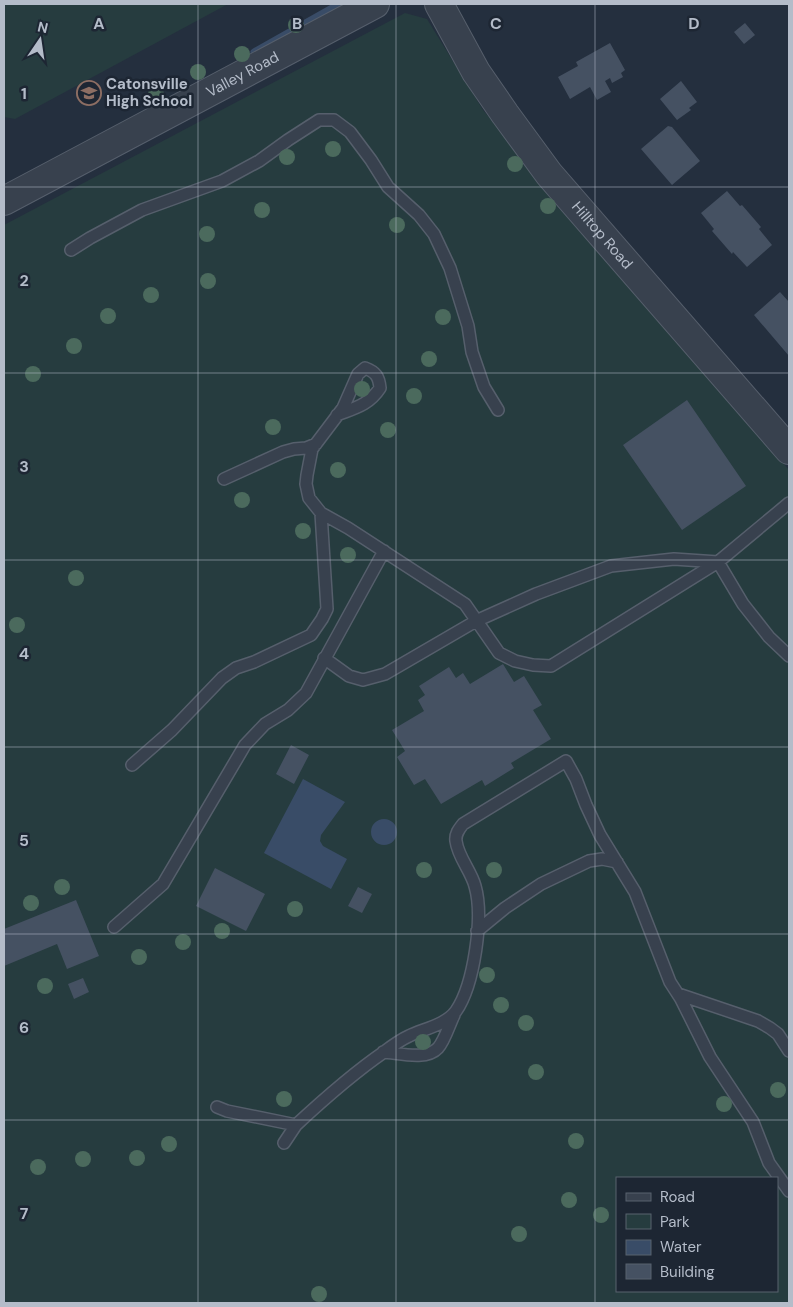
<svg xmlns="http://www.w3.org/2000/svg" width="793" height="1307" viewBox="0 0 793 1307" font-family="'DM Sans',sans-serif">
<rect width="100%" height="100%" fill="#242f3e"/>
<path fill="#263c3f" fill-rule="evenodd" d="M4,4H228L15,119L4,117Z
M405,13L427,19L483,110L789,470V1303H4V225ZM617,1178H777V1291H617Z"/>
<path fill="#394c67" d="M303,779L345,802L321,835L320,841L323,846L347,859L331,889L264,853Z
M371 832a13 13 0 1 1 26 0a13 13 0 1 1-26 0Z"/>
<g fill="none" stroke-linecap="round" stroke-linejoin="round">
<path stroke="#394c67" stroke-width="7" d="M254,52L339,4"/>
</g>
<path fill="#455162" d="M745,23L755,35L744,44L734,32Z
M610,43L625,70L621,73L623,77L612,83L610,78L605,81L611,92L597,100L590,87L570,99L558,77L578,66L576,62Z
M681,81L697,102L689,108L691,110L677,120L660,99Z
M668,126L672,127L700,161L672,185L641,149Z
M727,191L740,206L742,205L761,227L759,229L772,245L747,267L733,252L732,254L712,231L714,229L701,213Z
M780,292L789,302V356L754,315Z
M687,400L746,486L682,530L623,445Z
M503,664L514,682L524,676L542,705L533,710L551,739L511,763L514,768L485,786L482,780L441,804L425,779L414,785L397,757L405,751L392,730L424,711L418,700L425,695L419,686L449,667L456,678L463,673L470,684Z
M291,745L309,755L294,784L276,774Z
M215,868L265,894L246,931L196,906Z
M358,887L372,894L362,913L348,906Z
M76,900L99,956L67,969L57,944L4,966V929Z
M83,978L89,992L74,999L68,984Z"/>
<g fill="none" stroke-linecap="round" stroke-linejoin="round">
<defs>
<path id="service" d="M71,250L90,238L142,210L222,181L259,161L288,140L319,120H334L350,132L371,160L388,187L419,215L434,234L450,268L468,326L472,352L484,387L498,410
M224,479L283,452L294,449L306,448L316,444
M321,513L348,528L465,604L499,653L515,661L533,665L551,666L718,562L789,503
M324,658L349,676L363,680L385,674L476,621L536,594L611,566L674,559L718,562L743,604L769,637L789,656
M132,765L172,730L222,678L236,668L254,662L311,635L322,619L327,609L321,513L309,498L306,484L307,475L312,449L343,408L358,374L365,368C376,372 379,377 380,388C369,405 355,408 337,415
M114,927L163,884L245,745L265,724L288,710L306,693L384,551
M477,931L505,908L541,884L589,861L602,859L617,862
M678,994L758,1021L770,1028L778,1034L789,1051
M383,1052C399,1053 426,1061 438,1048C445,1040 449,1025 454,1015
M217,1107L227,1111L296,1125C324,1099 352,1074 384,1052C392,1046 400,1040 409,1036C423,1029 446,1025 456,1011C474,985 484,917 475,886C471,871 458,857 456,841C455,834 459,829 463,824L566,761L576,779L586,805L600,835L635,892L670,982L681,999L710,1057L753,1122L769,1163L789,1191
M284,1143L296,1125"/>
<g id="tertiary">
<path id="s1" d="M439,4L476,72L505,114L549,174L789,450"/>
<path id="s2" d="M4,201L375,4"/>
</g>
</defs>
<use href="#service" stroke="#565f6c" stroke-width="14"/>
<use href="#tertiary" stroke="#565f6c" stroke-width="30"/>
<use href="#service" stroke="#38414e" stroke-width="11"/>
<use href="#tertiary" stroke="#38414e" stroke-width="28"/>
</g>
<g fill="#4b6a5d">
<circle cx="296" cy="25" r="8"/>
<circle cx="242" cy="54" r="8"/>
<circle cx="198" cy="72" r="8"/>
<circle cx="156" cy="94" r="8"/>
<circle cx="333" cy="149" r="8"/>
<circle cx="287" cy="157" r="8"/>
<circle cx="515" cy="164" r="8"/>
<circle cx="548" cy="206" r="8"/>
<circle cx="262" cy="210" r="8"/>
<circle cx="397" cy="225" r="8"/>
<circle cx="207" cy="234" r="8"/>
<circle cx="208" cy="281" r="8"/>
<circle cx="151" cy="295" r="8"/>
<circle cx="108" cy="316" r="8"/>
<circle cx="443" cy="317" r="8"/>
<circle cx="74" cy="346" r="8"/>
<circle cx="429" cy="359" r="8"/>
<circle cx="33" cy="374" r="8"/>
<circle cx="362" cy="389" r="8"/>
<circle cx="414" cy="396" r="8"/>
<circle cx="273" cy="427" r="8"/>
<circle cx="388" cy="430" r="8"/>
<circle cx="338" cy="470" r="8"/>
<circle cx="242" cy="500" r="8"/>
<circle cx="303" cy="531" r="8"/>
<circle cx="348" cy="555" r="8"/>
<circle cx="76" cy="578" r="8"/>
<circle cx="17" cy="625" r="8"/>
<circle cx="424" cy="870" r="8"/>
<circle cx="494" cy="870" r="8"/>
<circle cx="62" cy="887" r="8"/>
<circle cx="31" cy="903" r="8"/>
<circle cx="295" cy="909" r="8"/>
<circle cx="222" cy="931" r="8"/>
<circle cx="183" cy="942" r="8"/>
<circle cx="139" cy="957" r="8"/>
<circle cx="487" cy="975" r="8"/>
<circle cx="45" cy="986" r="8"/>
<circle cx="501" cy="1005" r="8"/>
<circle cx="526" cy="1023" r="8"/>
<circle cx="423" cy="1042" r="8"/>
<circle cx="536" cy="1072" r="8"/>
<circle cx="778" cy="1090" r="8"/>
<circle cx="284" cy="1099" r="8"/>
<circle cx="724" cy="1104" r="8"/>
<circle cx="576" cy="1141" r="8"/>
<circle cx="169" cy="1144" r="8"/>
<circle cx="137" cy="1158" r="8"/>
<circle cx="83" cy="1159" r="8"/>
<circle cx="38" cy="1167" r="8"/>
<circle cx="569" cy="1200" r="8"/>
<circle cx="601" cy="1215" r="8"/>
<circle cx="519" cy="1234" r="8"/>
<circle cx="319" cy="1294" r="8"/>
</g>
<path fill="none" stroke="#b4bcc9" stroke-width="1" stroke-opacity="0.55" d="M198,4V1303M396,4V1303M595,4V1303M4,187H789M4,373H789M4,560H789M4,747H789M4,934H789M4,1120H789"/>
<defs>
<symbol id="school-ring" viewBox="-11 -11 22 22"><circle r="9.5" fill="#1d2633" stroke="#8d6e63" stroke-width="1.5"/><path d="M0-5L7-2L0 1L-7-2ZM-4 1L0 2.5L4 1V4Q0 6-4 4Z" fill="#8d6e63"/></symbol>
</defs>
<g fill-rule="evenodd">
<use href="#school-ring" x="75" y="79" width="28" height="28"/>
</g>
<g text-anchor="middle" stroke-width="5" stroke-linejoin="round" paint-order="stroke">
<g font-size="15" fill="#b4bcc9" stroke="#1d2633">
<text dy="5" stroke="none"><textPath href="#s2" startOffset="270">Valley Road</textPath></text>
<text dy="5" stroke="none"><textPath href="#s1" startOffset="284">Hilltop Road</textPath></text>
</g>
<g font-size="15" font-weight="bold" fill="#b4bcc9" stroke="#1d2633" text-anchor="start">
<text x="106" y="89">Catonsville<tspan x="106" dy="17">High School</tspan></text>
</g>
</g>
<g font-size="16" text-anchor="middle" font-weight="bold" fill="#b4bcc9" stroke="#1d2633" stroke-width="5" stroke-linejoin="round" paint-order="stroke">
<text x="99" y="29">A</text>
<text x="297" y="29">B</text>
<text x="496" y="29">C</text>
<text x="694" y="29">D</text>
<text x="24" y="99">1</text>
<text x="24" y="286">2</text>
<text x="24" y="472">3</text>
<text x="24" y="659">4</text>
<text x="24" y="846">5</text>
<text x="24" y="1033">6</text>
<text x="24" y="1219">7</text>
</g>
<rect width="793" height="1307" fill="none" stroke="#b4bcc9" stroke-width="10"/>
<rect x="616" y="1177" width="162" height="115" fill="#1d2633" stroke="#59626f"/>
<rect x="626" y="1193" width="25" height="8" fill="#38414e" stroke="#59626f"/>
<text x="660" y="1202" font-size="15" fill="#b4bcc9">Road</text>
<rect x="626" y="1214" width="25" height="15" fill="#263c3f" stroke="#59626f"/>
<text x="660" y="1227" font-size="15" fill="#b4bcc9">Park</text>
<rect x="626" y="1240" width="25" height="15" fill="#394c67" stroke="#59626f"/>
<text x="660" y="1252" font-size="15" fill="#b4bcc9">Water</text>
<rect x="626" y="1264" width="25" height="15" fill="#455162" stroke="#59626f"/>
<text x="660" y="1277" font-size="15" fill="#b4bcc9">Building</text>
<g transform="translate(40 40) rotate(13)" stroke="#1d2633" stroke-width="4" paint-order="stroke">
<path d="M0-4L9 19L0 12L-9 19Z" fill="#b4bcc9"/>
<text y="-8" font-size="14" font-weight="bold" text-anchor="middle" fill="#b4bcc9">N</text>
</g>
</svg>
